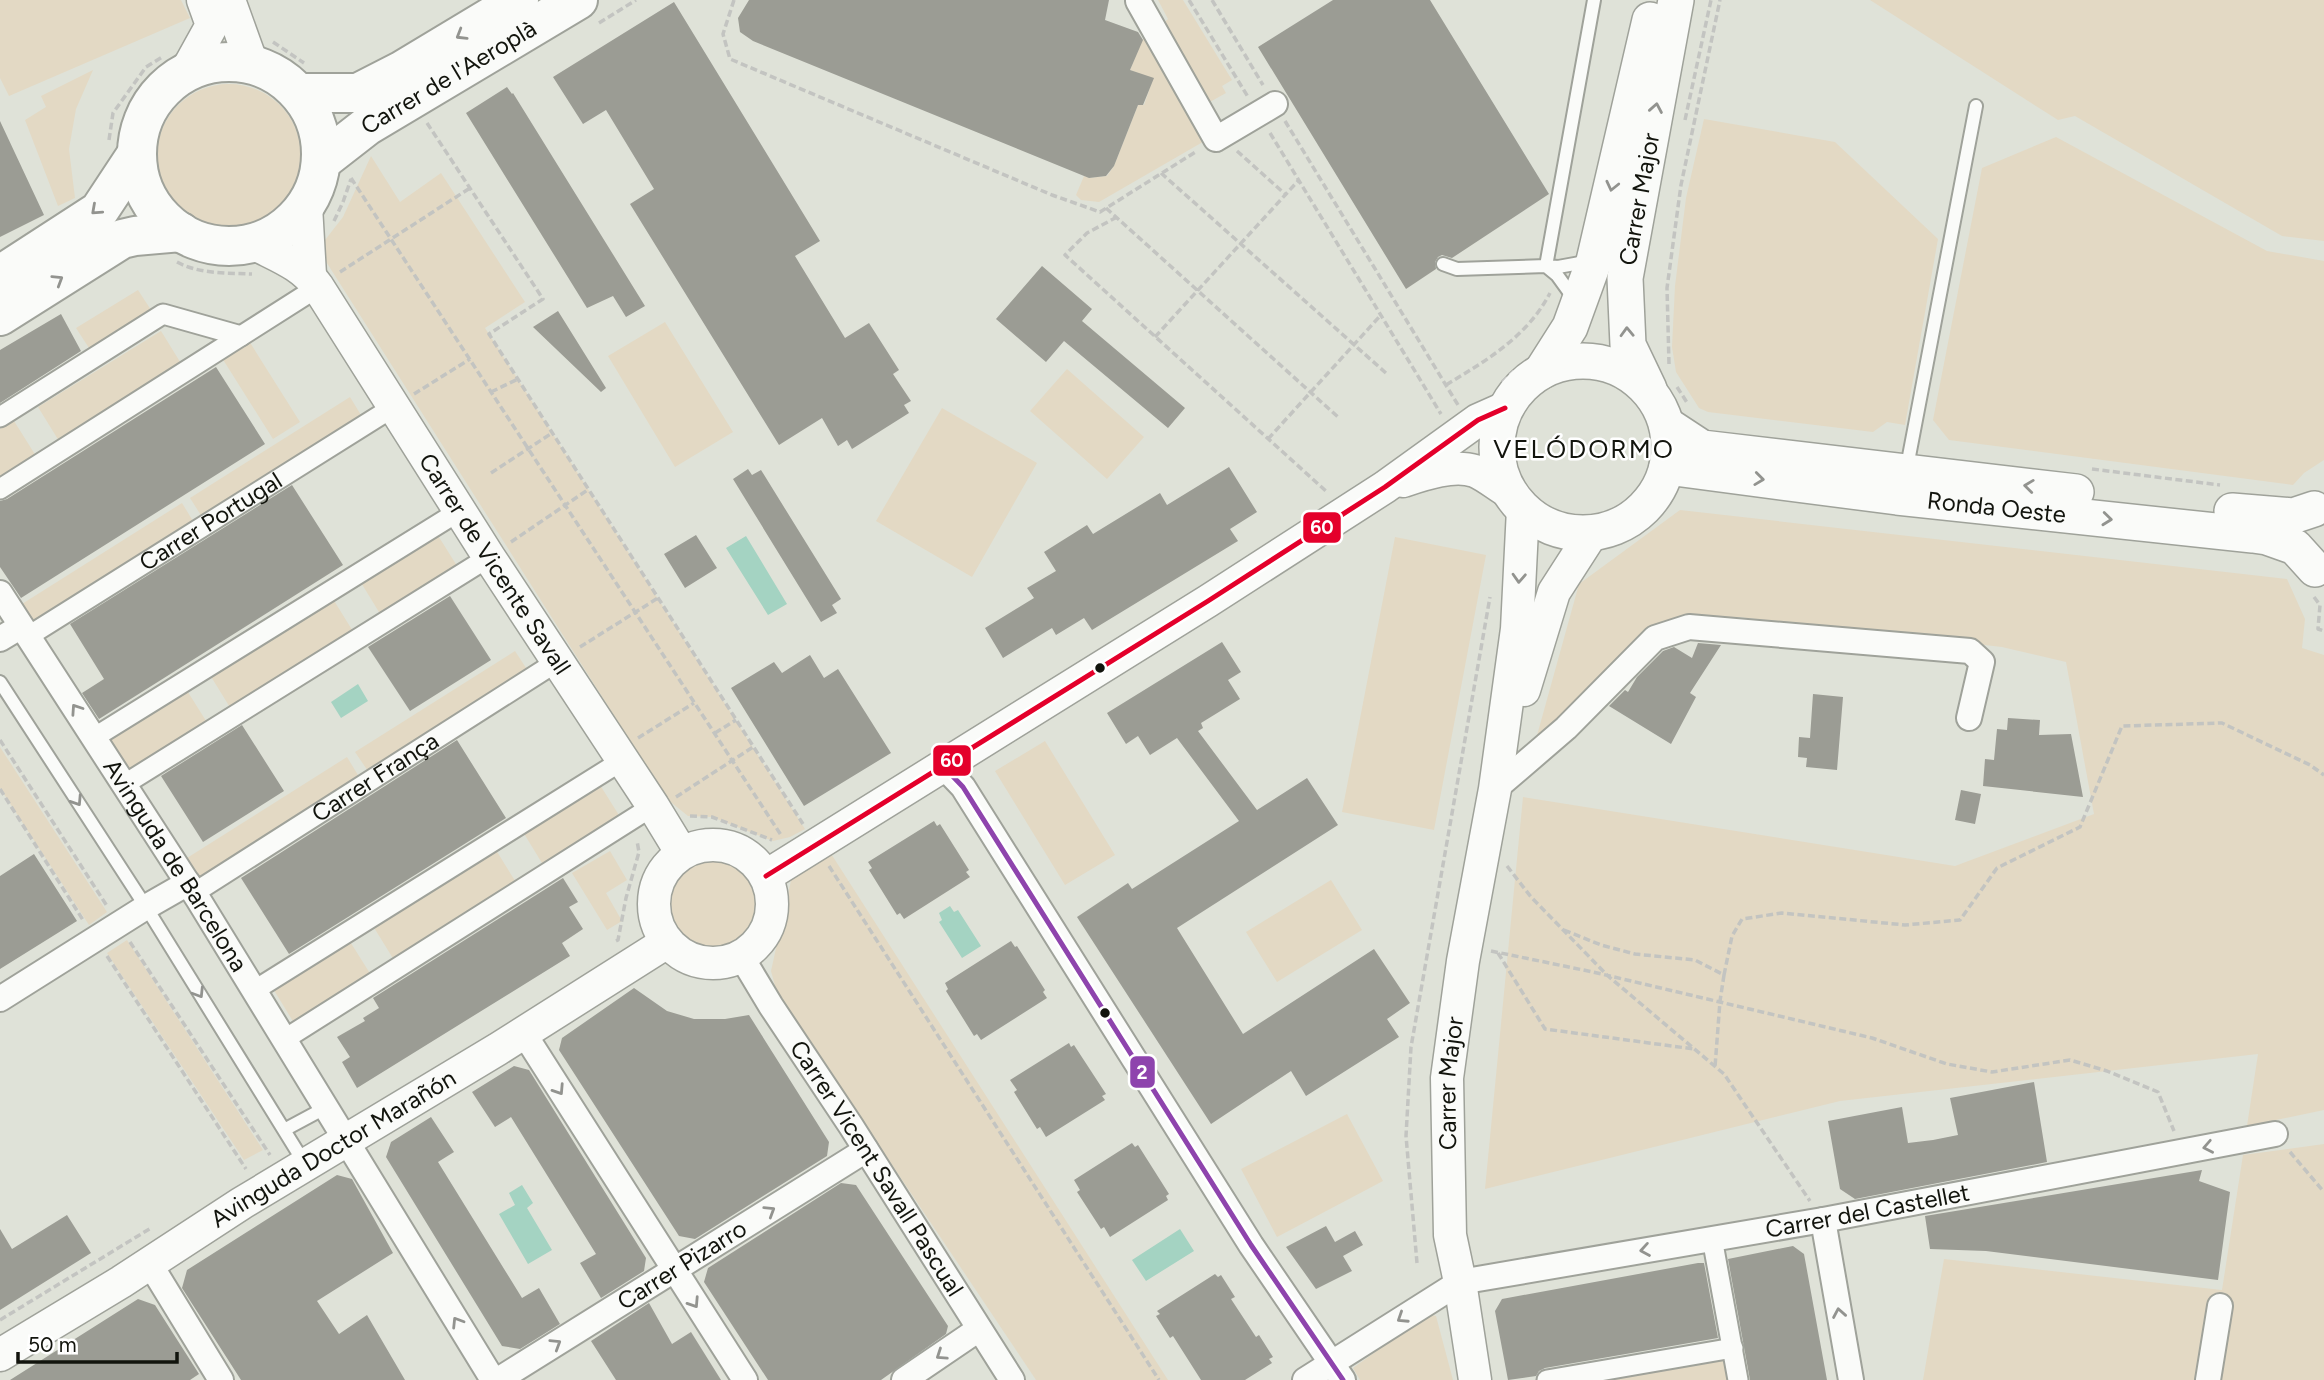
<svg xmlns="http://www.w3.org/2000/svg" width="2324" height="1380" viewBox="0 0 2324 1380" font-family="Figtree,sans-serif">
<rect width="100%" height="100%" fill="#dfe2d8"/>
<path fill="#e3d9c4" d="M0,0H181L190,18L9,96L0,78Z
M1158,0H1183L1232,80L1222,86L1226,93L1208,103L1161,25L1168,19Z
M1870,0H2324V241L2282,236L2075,116L2058,120Z
M1145,34L1208,139L1099,202L1081,200L1076,195L1084,176L1089,178L1107,176L1114,166L1138,105H1144L1153,79L1130,70Z
M93,70L76,109L69,149L75,198L58,206L25,120L46,107L41,96Z
M157 156a72 72 0 1 1 144 0a72 72 0 1 1-144 0Z
M1704,119L1835,142L1938,239L1905,425L1887,422L1873,432L1708,412L1699,408L1676,372L1672,347L1675,286L1686,198Z
M2056,137L2267,251L2324,261V460L2304,473L2293,485L1949,440L1933,420L1982,168Z
M371,156L400,202L441,173L525,302L485,328L805,829L790,837L773,841L712,817L688,816L667,799L318,249L343,217Z
M138,290L151,310L89,348L76,328Z
M665,322L733,432L675,467L608,356Z
M161,331L182,365L59,441L38,407Z
M249,341L300,422L273,439L222,358Z
M1067,369L1144,437L1107,479L1030,411Z
M350,397L364,420L204,520L190,498Z
M942,408L1037,463L972,577L876,521Z
M14,421L36,456L0,478V429Z
M182,503L196,526L36,626L22,604Z
M1680,510L2287,579L2305,619L2302,648L2324,655V1110L2247,1126L2258,1054L1840,1101L1485,1189L1523,797L1955,866L2094,814L2066,662L2002,647L1738,617L1661,624L1536,739L1579,584Z
M437,534L459,569L382,617L360,581Z
M1395,537L1486,555L1434,830L1342,812Z
M333,599L354,633L231,709L210,675Z
M515,651L530,674L370,774L355,752Z
M186,689L208,724L130,772L108,737Z
M1045,741L1115,855L1065,885L995,771Z
M0,747L107,912L89,925L0,788Z
M347,757L361,780L202,881L187,858Z
M600,785L622,820L545,868L523,832Z
M828,849L1168,1380H1036L777,993L771,971L792,876Z
M496,850L517,884L394,960L373,926Z
M610,851L627,880L606,893L622,921L607,930L572,873Z
M671 904a43 43 0 1 1 86 0a43 43 0 1 1-86 0Z
M1331,880L1362,930L1277,982L1246,932Z
M127,940L263,1150L244,1160L107,953Z
M349,940L371,975L294,1023L272,987Z
M1347,1114L1383,1181L1277,1237L1241,1169Z
M2324,1144V1380H1923L1944,1259L2222,1290L2243,1155Z
M1428,1314L1436,1316L1453,1380H1360L1353,1368Z
M1727,1354L1732,1380H1601Z"/>
<path fill="#a4d3c2" d="M746,536L787,604L768,615L726,548Z
M358,684L368,701L341,718L331,702Z
M950,906L954,912L958,910L981,946L962,958L939,922L942,920L939,913Z
M522,1185L533,1203L527,1208L552,1250L528,1264L499,1214L515,1205L509,1193Z
M1180,1229L1194,1251L1146,1281L1132,1260Z"/>
<path fill="#9b9c94" d="M749,0H1109L1105,20L1138,32L1143,40L1130,70L1154,78L1143,105H1138L1114,166L1106,176L1089,178L753,41L740,32L738,18Z
M1333,0H1430L1549,194L1452,258L1442,255L1438,257L1435,262L1436,269L1406,289L1258,47Z
M674,2L820,241L795,256L845,338L869,323L899,370L893,374L911,401L904,405L909,413L852,449L847,440L838,446L822,418L779,445L630,204L654,189L606,110L583,124L553,77Z
M507,87L512,94L513,93L645,306L626,317L613,296L587,308L466,113Z
M0,121L44,215L0,237Z
M1042,266L1092,309L1082,321L1185,408L1168,428L1064,341L1046,362L996,319Z
M558,311L606,388L601,392L533,327Z
M61,314L81,351L0,403V350Z
M216,367L265,444L21,598L0,567V501L7,499Z
M1229,467L1257,512L1230,529L1238,541L1092,630L1084,618L1056,635L1052,628L1003,658L985,628L1034,598L1027,588L1056,571L1044,552L1087,525L1093,534L1160,493L1167,505Z
M748,469L752,475L761,470L841,599L832,605L837,613L821,622L733,479Z
M292,485L343,565L99,719L82,693L104,679L70,624Z
M696,535L717,568L685,588L664,554Z
M450,596L491,660L410,711L368,647Z
M1222,642L1241,672L1228,680L1240,699L1201,723L1203,728L1198,731L1257,810L1307,778L1338,825L1177,928L1243,1034L1374,949L1410,1003L1387,1019L1399,1037L1306,1096L1291,1071L1211,1124L1077,917L1128,883L1132,889L1239,821L1177,738L1150,755L1138,736L1126,744L1107,713Z
M1698,643L1721,645L1690,693L1696,697L1671,744L1609,706L1625,690L1628,692L1637,677L1663,651L1674,647L1692,658Z
M810,655L824,678L838,669L891,753L804,806L731,688L774,662L782,673Z
M1813,694L1843,697L1837,770L1806,767L1807,758L1798,757L1799,737L1810,738Z
M2008,718L2040,720L2039,735L2071,734L2083,797L1983,786L1985,759L1994,760L1997,729L2007,730Z
M242,725L284,791L203,842L161,776Z
M457,740L506,818L289,954L241,878Z
M1961,790L1981,794L1975,824L1955,820Z
M934,821L937,826L940,824L969,870L966,872L970,877L904,919L900,913L897,915L869,870L872,868L868,862Z
M34,854L77,921L0,969V876Z
M563,878L578,902L569,907L583,929L562,943L570,956L357,1088L342,1062L350,1057L337,1037L365,1021L363,1018L379,1008L373,998Z
M1011,941L1015,947L1017,946L1045,990L1043,992L1047,998L981,1040L977,1034L974,1036L946,991L948,989L945,983Z
M634,988L667,1011L694,1019H725L749,1015L829,1142L827,1156L695,1239L679,1236L559,1050L562,1038Z
M1069,1043L1071,1047L1074,1045L1106,1094L1102,1096L1105,1100L1046,1137L1040,1127L1037,1129L1014,1092L1017,1090L1010,1080Z
M514,1066L529,1070L646,1258L644,1271L601,1298L580,1263L596,1254L511,1117L495,1127L472,1092Z
M2034,1082L2047,1162L1855,1199L1840,1189L1828,1121L1902,1107L1908,1143L1933,1140L1958,1135L1950,1098Z
M431,1117L454,1152L438,1162L522,1298L539,1288L560,1324L520,1349L502,1346L386,1157L391,1142Z
M1132,1143L1135,1147L1138,1145L1169,1194L1166,1196L1168,1200L1110,1237L1104,1227L1101,1229L1077,1192L1080,1190L1074,1180Z
M2202,1170L2199,1181L2230,1192L2218,1280L1986,1251L1930,1249L1925,1216Z
M337,1175L352,1179L393,1253L317,1301L339,1334L367,1315L405,1380H241L182,1288L187,1270Z
M841,1183L856,1185L948,1326L946,1334L881,1380H768L704,1282L708,1268Z
M67,1215L91,1253L0,1310V1229L12,1249Z
M1326,1226L1335,1242L1355,1231L1363,1245L1343,1256L1352,1271L1316,1289L1286,1247Z
M1793,1246L1804,1254L1827,1380H1750L1728,1259Z
M1698,1263H1704L1718,1338L1545,1368L1539,1371L1536,1376L1508,1380L1495,1311L1502,1299Z
M1215,1274L1218,1277L1221,1275L1235,1297L1231,1299L1256,1337L1259,1335L1273,1357L1269,1359L1272,1363L1245,1380H1201L1173,1336L1170,1338L1156,1316L1160,1314L1157,1311Z
M138,1299L155,1305L199,1374L190,1380H10Z
M649,1303L672,1344L691,1332L721,1380H616L591,1341Z"/>
<g fill="none" stroke-linecap="round" stroke-linejoin="round">
<defs>
<path id="service" d="M1443,264L1457,269L1546,266L1594,0
M1546,266L1557,275L1575,300
M1546,266L1558,267L1591,261
M1906,472L1976,106
M0,682L146,907L305,1164
M284,1130L325,1108"/>
<g id="pedestrian">
<path d="M0,417L163,314L241,336"/>
<path d="M0,489L318,287"/>
<path id="s1" d="M27,637L395,406"/>
<path d="M95,737L461,510"/>
<path d="M125,784L489,557"/>
<path id="s2" d="M194,893L558,661"/>
<path d="M255,990L623,760"/>
<path d="M285,1039L653,806"/>
<path d="M1712,1238L1738,1380"/>
<path d="M1547,1380L1733,1348"/>
</g>
<g id="minor">
<path d="M1138,1L1216,139L1275,104"/>
<path id="s3" d="M0,593L198,899L493,1380"/>
<path d="M0,639L20,627"/>
<path d="M942,765L963,787L1251,1245L1343,1380"/>
<path d="M1495,789L1566,728L1655,638L1689,627L1970,651L1982,662L1969,718"/>
<path id="s4" d="M741,956L771,1006L851,1126L1012,1380"/>
<path d="M0,999L146,907L188,883"/>
<path d="M523,1032L745,1380"/>
<path d="M1823,1220L1851,1380"/>
<path d="M150,1264L221,1380"/>
<path id="s5" d="M498,1380L866,1150"/>
<path d="M904,1380L979,1329"/>
<path id="s6" d="M1305,1380L1460,1282L1823,1220L2275,1134"/>
<path d="M2208,1380L2220,1306"/>
</g>
<g id="tertiary">
<path d="M229,0L252,64"/>
<path d="M186,72L212,25L203,0"/>
<path d="M306,206L310,275"/>
<path id="s7" d="M253,243C277,256 302,264 318,287L489,557L653,806L681,852"/>
<path d="M1403,481C1424,474 1453,464 1475,471C1487,476 1498,486 1509,492"/>
<path d="M1524,690L1554,592L1592,533"/>
<circle cx="713" cy="904" r="59"/>
<path d="M766,876L1208,601L1385,487L1478,420L1505,408"/>
<path id="s8" d="M0,1355L121,1282L242,1203L498,1049L667,942"/>
<path id="s9" d="M1475,1380L1460,1282L1450,1235L1447,1078L1463,961L1495,789L1517,629L1523,509"/>
</g>
<g id="secondary">
<circle cx="1583" cy="447" r="86"/>
<path d="M1542,371L1570,327L1594,261L1650,20"/>
<path id="s10" d="M1649,389L1628,345L1625,278L1676,0"/>
<path d="M1667,425L1702,448L2076,492"/>
<path id="s11" d="M1667,467L1897,497L2253,535L2267,537L2295,547L2315,569"/>
<path d="M2232,511L2293,516L2314,509"/>
</g>
<g id="primary">
<circle cx="229" cy="154" r="92"/>
<path d="M299,93H358L401,71L519,0"/>
<path id="s12" d="M322,161L367,126L578,0"/>
<path d="M0,275L99,211L136,155"/>
<path d="M0,316L122,239L135,236L181,232"/>
</g>
</defs>
<use href="#service" stroke="#9fa29a" stroke-width="16"/>
<use href="#pedestrian" stroke="#9fa29a" stroke-width="23"/>
<use href="#minor" stroke="#9fa29a" stroke-width="28"/>
<use href="#tertiary" stroke="#9fa29a" stroke-width="35"/>
<use href="#secondary" stroke="#9fa29a" stroke-width="38"/>
<use href="#primary" stroke="#9fa29a" stroke-width="42"/>
<path stroke="#c3c4c1" stroke-width="3.5" stroke-dasharray="7 3.5" stroke-linecap="butt" d="M734,0L723,34L730,59L1052,195L1100,212L1197,151
M1189,0L1248,97
M1212,0L1263,85
M599,23L636,0
M273,42L304,63
M1685,120L1711,0
M1285,121L1458,405
M427,123L543,299L489,334L803,824
M1270,133L1441,414
M109,140L113,113L146,67L164,56
M1237,151L1285,194
M1161,173L1387,374
M351,178L781,835
M1106,208L1338,417
M1117,217L1087,233L1065,255L1327,492
M334,221L343,202L351,179
M177,262C199,274 227,273 252,274
M340,272L470,188
M1155,337L1298,181
M1669,364L1667,288L1681,185L1720,0
M1502,382L1514,371
M1446,385C1487,360 1527,337 1550,293
M1677,387L1688,404
M491,392L518,379
M414,394L470,359
M1268,439L1380,316
M2092,469L2220,485
M491,473L552,433
M511,542L589,489
M2314,597L2320,605L2318,629L2324,631
M580,647L658,598
M715,733L736,720
M638,738L694,703
M0,740L107,906
M0,789L83,920
M676,797L753,747
M690,816L712,817L772,840
M829,866L1159,1380
M1507,866L1531,897L1608,976L1724,1074L1810,1201
M1564,930L1601,945L1635,954L1695,960L1724,975L1720,1001L1715,1067
M616,941L618,940L626,898L639,852L637,841
M130,942L270,1155
M1491,951L1593,972L1872,1038L1947,1064L1992,1072L2070,1060L2107,1071L2158,1092L2174,1131
M1498,953L1545,1029L1694,1049
M107,956L246,1169
M1724,975L1732,936L1742,919L1782,913L1905,925L1960,920L1997,868L2080,827L2122,726L2222,723L2310,765L2324,775
M2290,1152L2324,1192
M1417,1263L1406,1136L1411,1047L1490,597
M0,1320L151,1228"/>
<use href="#service" stroke="#fafbf9" stroke-width="12"/>
<use href="#pedestrian" stroke="#fafbf9" stroke-width="19"/>
<use href="#minor" stroke="#fafbf9" stroke-width="24"/>
<use href="#tertiary" stroke="#fafbf9" stroke-width="32"/>
<use href="#secondary" stroke="#fafbf9" stroke-width="35"/>
<use href="#primary" stroke="#fafbf9" stroke-width="38"/>
<defs>
<path id="bus-1" d="M942,765L963,787L1251,1245L1343,1380"/>
<path id="bus-2" d="M766,876L1208,601L1385,487L1478,420L1505,408"/>
</defs>
<use href="#bus-1" stroke="#fff" stroke-width="10"/>
<use href="#bus-2" stroke="#fff" stroke-width="10"/>
<use href="#bus-1" stroke="#8e44ad" stroke-width="5"/>
<use href="#bus-2" stroke="#e4002b" stroke-width="5"/>
</g>
<defs><path id="oneway-chevron" d="M-2-3.5L2.5 0L-2 3.5" fill="none" stroke-width="1.6" stroke-linecap="round" stroke-linejoin="round" transform="scale(1.75)"/></defs>
<g stroke="#92938f">
<use href="#oneway-chevron" transform="translate(461 35) rotate(149)"/>
<use href="#oneway-chevron" transform="translate(1656 108) rotate(-80)"/>
<use href="#oneway-chevron" transform="translate(1612 186) rotate(103)"/>
<use href="#oneway-chevron" transform="translate(96 210) rotate(138)"/>
<use href="#oneway-chevron" transform="translate(58 280) rotate(-32)"/>
<use href="#oneway-chevron" transform="translate(1627 332) rotate(-92)"/>
<use href="#oneway-chevron" transform="translate(1759 479) rotate(7)"/>
<use href="#oneway-chevron" transform="translate(2029 486) rotate(-173)"/>
<use href="#oneway-chevron" transform="translate(2107 519) rotate(6)"/>
<use href="#oneway-chevron" transform="translate(1519 578) rotate(93)"/>
<use href="#oneway-chevron" transform="translate(76 709) rotate(-124)"/>
<use href="#oneway-chevron" transform="translate(77 801) rotate(57)"/>
<use href="#oneway-chevron" transform="translate(199 993) rotate(58)"/>
<use href="#oneway-chevron" transform="translate(559 1090) rotate(57)"/>
<use href="#oneway-chevron" transform="translate(2208 1147) rotate(169)"/>
<use href="#oneway-chevron" transform="translate(770 1211) rotate(-32)"/>
<use href="#oneway-chevron" transform="translate(1645 1250) rotate(170)"/>
<use href="#oneway-chevron" transform="translate(694 1303) rotate(57)"/>
<use href="#oneway-chevron" transform="translate(1839 1313) rotate(-100)"/>
<use href="#oneway-chevron" transform="translate(1402 1318) rotate(147)"/>
<use href="#oneway-chevron" transform="translate(457 1322) rotate(-122)"/>
<use href="#oneway-chevron" transform="translate(556 1344) rotate(-32)"/>
<use href="#oneway-chevron" transform="translate(941 1355) rotate(146)"/>
</g>
<g fill="#12140d" stroke="#fff" stroke-width="2.5">
<circle cx="1100" cy="668" r="6"/>
<circle cx="1105" cy="1013" r="6"/>
</g>
<g text-anchor="middle" stroke-width="5" stroke-linejoin="round" paint-order="stroke">
<g font-size="24" fill="#12140d" stroke="#fff">
<text dy="8" stroke="none"><textPath href="#s12" startOffset="152">Carrer de l'Aeroplà</textPath></text>
<text dy="8" stroke="none"><textPath href="#s10" startOffset="196">Carrer Major</textPath></text>
<text dy="8" stroke="none"><textPath href="#s11" startOffset="332">Ronda Oeste</textPath></text>
<text dy="8" stroke="none"><textPath href="#s1" startOffset="217">Carrer Portugal</textPath></text>
<text dy="8" stroke="none"><textPath href="#s7" startOffset="408">Carrer de Vicente Savall</textPath></text>
<text dy="8" stroke="none"><textPath href="#s2" startOffset="215">Carrer França</textPath></text>
<text dy="8" stroke="none"><textPath href="#s3" startOffset="324">Avinguda de Barcelona</textPath></text>
<text dy="8" stroke="none"><textPath href="#s9" startOffset="299">Carrer Major</textPath></text>
<text dy="8" stroke="none"><textPath href="#s8" startOffset="392">Avinguda Doctor Marañón</textPath></text>
<text dy="8" stroke="none"><textPath href="#s4" startOffset="252">Carrer Vicent Savall Pascual</textPath></text>
<text dy="8" stroke="none"><textPath href="#s6" startOffset="597">Carrer del Castellet</textPath></text>
<text dy="8" stroke="none"><textPath href="#s5" startOffset="217">Carrer Pizarro</textPath></text>
</g>
<g font-size="26" letter-spacing="2" fill="#12140d" stroke="#fff">
<text x="1584" y="458">VELÓDORMO</text>
</g>
</g>
<g stroke="#fff" stroke-width="2.5">
<rect x="1302" y="511" width="40" height="33" rx="7" fill="#e4002b"/>
<rect x="932" y="744" width="40" height="33" rx="7" fill="#e4002b"/>
<rect x="1129" y="1055" width="27" height="34" rx="7" fill="#8e44ad"/>
</g>
<g font-size="19" text-anchor="middle" font-weight="bold" fill="#fff">
<text x="1322" y="534">60</text>
<text x="952" y="767">60</text>
<text x="1142" y="1079">2</text>
</g>
<path d="M18 1352v10h159v-10" fill="none" stroke="#12140d" stroke-width="3.5"/>
<text x="28" y="1352" font-size="21" fill="#12140d" stroke="#ffffff" stroke-width="5" paint-order="stroke">50 m</text>
</svg>
